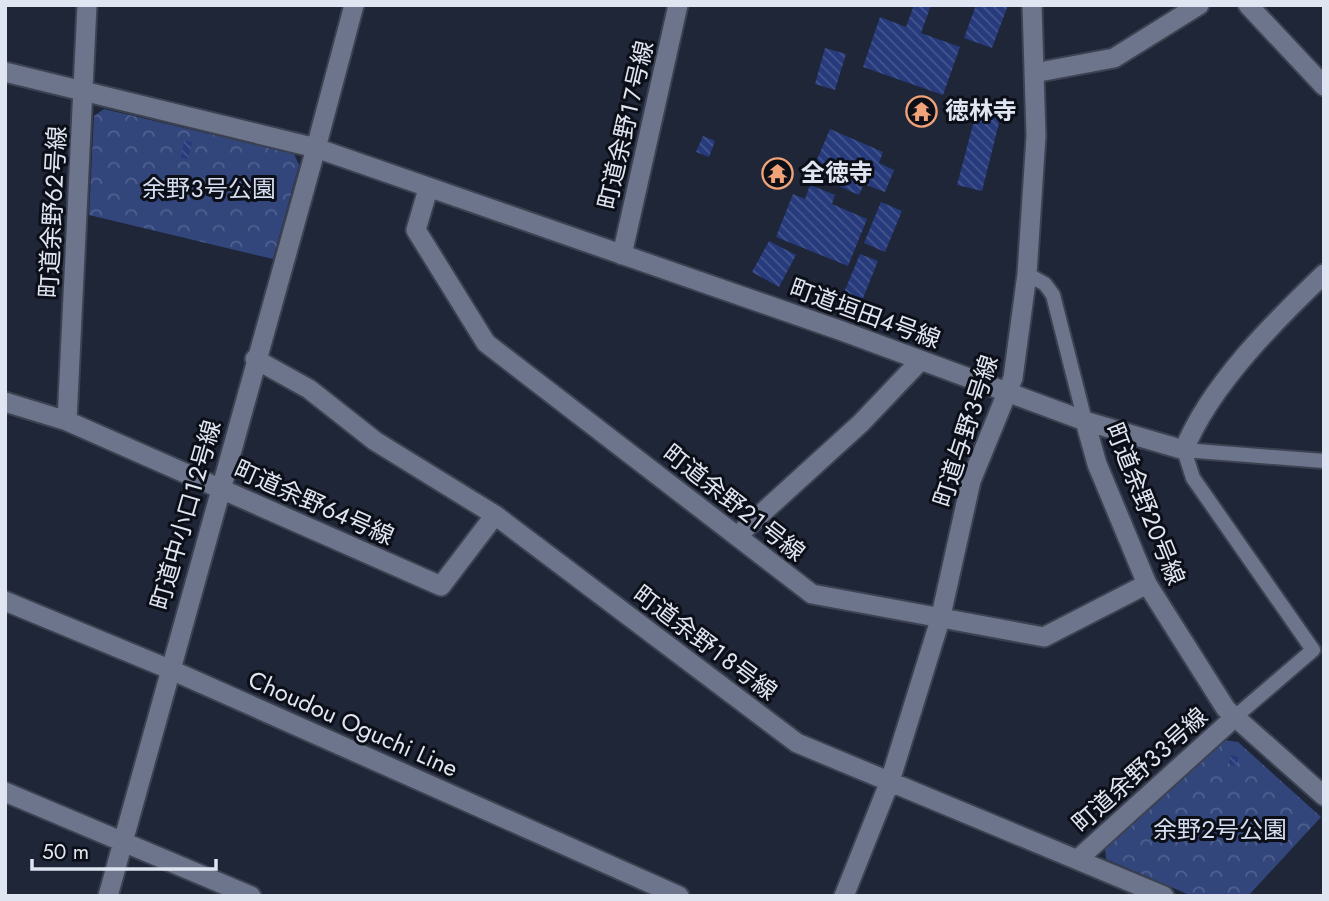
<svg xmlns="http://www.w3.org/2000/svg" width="1329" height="901" viewBox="0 0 1329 901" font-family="Jost,'Noto Sans JP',sans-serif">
<defs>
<pattern id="park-crowns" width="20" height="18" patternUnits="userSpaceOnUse" patternTransform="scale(1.75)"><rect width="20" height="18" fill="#33467c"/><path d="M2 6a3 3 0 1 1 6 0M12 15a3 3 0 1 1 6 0" fill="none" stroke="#50618f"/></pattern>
<pattern id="building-back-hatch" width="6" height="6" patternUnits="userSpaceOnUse" patternTransform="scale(1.75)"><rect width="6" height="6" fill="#263a7c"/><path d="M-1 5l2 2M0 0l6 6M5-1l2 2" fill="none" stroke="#45568f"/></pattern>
</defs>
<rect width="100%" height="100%" fill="#1e2638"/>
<path fill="url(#park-crowns)" d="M104,109L294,154L299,165L273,259L89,215L94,116Z
M1224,740L1238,742L1321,817L1248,896H1192L1106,859L1105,848Z"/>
<path fill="url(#building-back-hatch)" d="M914,5H931L921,33L960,47L943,95L863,67L880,17L906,27Z
M976,5H1008L992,48L964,38Z
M825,48L846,54L835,90L815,84Z
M976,113L1000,119L982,191L957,185Z
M830,129L883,152L879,163L894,170L885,192L864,184L859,195L811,174Z
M703,136L715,141L709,157L696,152Z
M184,141L192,142L188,159L181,158Z
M810,185L835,195L832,204L867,219L848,266L776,237L793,194L805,199Z
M881,202L902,211L885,252L864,243Z
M769,241L796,255L779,287L752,272Z
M860,254L878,261L861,303L843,295Z
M1230,755L1238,757L1237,766L1229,764Z"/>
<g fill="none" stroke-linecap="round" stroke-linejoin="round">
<defs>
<path id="service" d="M1027,274L1045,284L1053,295L1085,421
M1235,717L1313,650L1193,478L1184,450L1324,461"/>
<path id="minor" d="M1034,73L1114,58L1199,5
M428,189L416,230L486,343L812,594L1044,637L1147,584
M622,255L678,5
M255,359L309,389L375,441L495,515L797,743L1164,896
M5,402L67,421L441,586L495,515
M67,421L87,5
M1085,421L1097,464L1147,584L1226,709L1324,796
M737,536L861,423L920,361
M5,792L251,896
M1078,859L1235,717
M108,896L316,148L842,331L1085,421L1184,450C1210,385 1275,321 1324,274
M844,896L890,781L940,620L971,481L1013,378L1027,274L1036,136L1032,5"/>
<path id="tertiary" d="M1248,5L1324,86
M5,601L169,669L679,896"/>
<path id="secondary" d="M5,72L316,148L354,5"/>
</defs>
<use href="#service" stroke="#3c4251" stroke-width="18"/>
<use href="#minor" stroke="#3c4251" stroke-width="23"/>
<use href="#tertiary" stroke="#3c4251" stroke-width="23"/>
<use href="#secondary" stroke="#3c4251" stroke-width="23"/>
<use href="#service" stroke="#6c758b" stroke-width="14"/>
<use href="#minor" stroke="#6c758b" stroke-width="19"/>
<use href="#tertiary" stroke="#6c758b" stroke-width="19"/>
<use href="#secondary" stroke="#6c758b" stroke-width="19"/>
</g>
<defs>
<symbol id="temple-ring" viewBox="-11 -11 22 22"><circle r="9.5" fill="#0c0f17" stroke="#f0a278" stroke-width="1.5"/><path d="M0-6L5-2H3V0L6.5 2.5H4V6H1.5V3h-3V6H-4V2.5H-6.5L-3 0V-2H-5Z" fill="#f0a278"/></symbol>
</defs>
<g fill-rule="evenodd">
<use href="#temple-ring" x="904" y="94" width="35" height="35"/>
<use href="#temple-ring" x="760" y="156" width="35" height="35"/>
</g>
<g text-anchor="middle" stroke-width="6" stroke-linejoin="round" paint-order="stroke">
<g font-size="24" font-weight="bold" fill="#dfe5f1" stroke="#0c0f17" text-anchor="start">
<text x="945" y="119">徳林寺</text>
<text x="801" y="181">全徳寺</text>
</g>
<g font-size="24" fill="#dfe5f1" stroke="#0c0f17">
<text transform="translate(626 125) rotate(-77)" y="8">町道余野１７号線</text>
<text transform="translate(53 212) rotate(-87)" y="8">町道余野６２号線</text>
<text transform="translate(865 314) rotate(20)" y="8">町道垣田４号線</text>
<text transform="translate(966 431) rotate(-72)" y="8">町道与野３号線</text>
<text transform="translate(314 503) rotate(24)" y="8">町道余野６４号線</text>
<text transform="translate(734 503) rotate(38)" y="8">町道余野２１号線</text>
<text transform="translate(1145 504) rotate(68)" y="8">町道余野２０号線</text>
<text transform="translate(186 515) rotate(-74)" y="8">町道中小口１２号線</text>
<text transform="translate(705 643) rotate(37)" y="8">町道余野１８号線</text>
<text transform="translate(353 724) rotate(24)" y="8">Choudou Oguchi Line</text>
<text transform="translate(1140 770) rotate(-42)" y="8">町道余野３３号線</text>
</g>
<g font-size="24" fill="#d5ddf1" stroke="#0c0f17">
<text x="209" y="197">余野３号公園</text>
<text x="1220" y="838">余野２号公園</text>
</g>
</g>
<rect width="1329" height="901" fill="none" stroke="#dfe5f1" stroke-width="14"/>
<path d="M32 859v10h184v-10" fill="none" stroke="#dfe5f1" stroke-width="3.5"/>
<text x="42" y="859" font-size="21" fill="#dfe5f1" stroke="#0c0f17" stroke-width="5" paint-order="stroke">50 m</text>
</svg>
